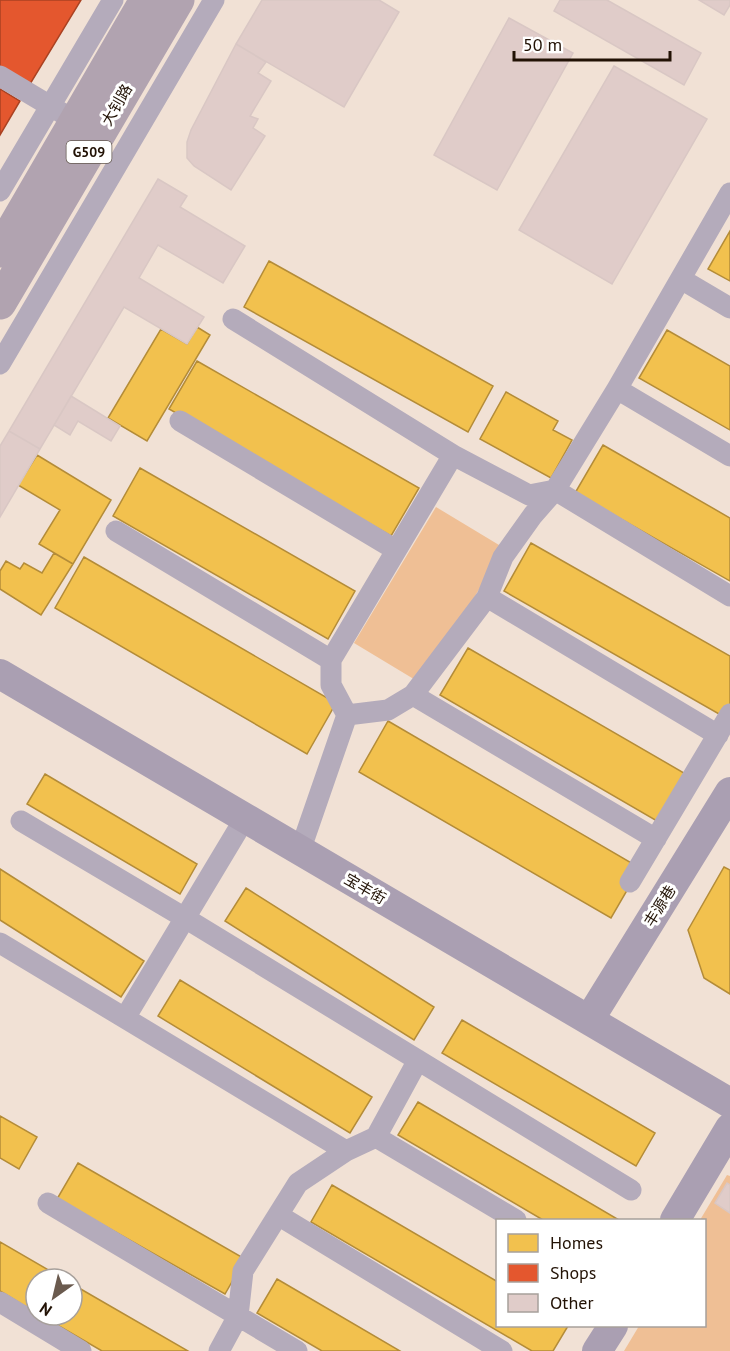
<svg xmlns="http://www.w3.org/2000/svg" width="730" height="1351" viewBox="0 0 730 1351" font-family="'PT Sans','Noto Sans SC',sans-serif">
<rect width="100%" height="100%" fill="#f1e1d5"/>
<path fill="#efbf95" d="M436,507L504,548L422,684L354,643Z
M727,1175L730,1176V1351H624L639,1326H704V1220H700Z"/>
<path fill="#f2c14e" stroke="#b48c38" stroke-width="1.5" d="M730,231V281L708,269Z
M269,261L493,386L468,432L244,307Z
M197,327L210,335L147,441L108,418L161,329L187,344Z
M667,330L730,366V430L639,378Z
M197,361L419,488L391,536L169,409Z
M506,392L558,421L553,430L572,440L551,478L480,439Z
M603,445L730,518V581L575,493Z
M37,455L111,500L73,564L39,544L60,510L18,485Z
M140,468L355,591L328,639L113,516Z
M531,543L730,656V712L726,718L504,591Z
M54,553L73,564L41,615L0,589V571L6,561L20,569L24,563L42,573Z
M84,557L336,703L307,754L55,608Z
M468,648L696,780L669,828L440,695Z
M388,721L640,868L611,918L359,772Z
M45,774L197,864L180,894L27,804Z
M724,867L730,870V994L704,978L688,930Z
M0,869L144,961L121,997L0,920Z
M246,888L434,1007L414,1040L225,921Z
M180,980L372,1097L350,1133L158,1016Z
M462,1020L655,1133L636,1166L442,1053Z
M418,1102L619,1220H543L398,1135Z
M0,1116L37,1137L19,1169L0,1158Z
M78,1163L245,1259L225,1294L57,1199Z
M332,1185L498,1282V1326H568L553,1351H532L311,1222Z
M0,1242L64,1279H36V1313L0,1291Z
M277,1279L400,1351H322L257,1313Z
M72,1284L188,1351H102L40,1315H72Z"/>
<path fill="#e4572e" stroke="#aa4222" stroke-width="1.5" d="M0,0H81L24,94L0,79Z
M0,89L20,101L0,135Z"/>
<path fill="#e0ccc9" stroke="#d9c7c4" stroke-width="1.5" d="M262,0H379L399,12L344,107L236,44Z
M560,0H607L701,53L684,85L554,11Z
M699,0H730V5L724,15Z
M509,18L573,53L497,190L434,155Z
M236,44L266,62L258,73L271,81L250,116L258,119L253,128L265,136L231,190L194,166L187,158V142L191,130Z
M614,66L707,119L612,284L519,230Z
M158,179L187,196L180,207L245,246L223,283L158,245L139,278L204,317L187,344L124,307L40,449L9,431Z
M71,396L120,426L111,441L78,421L70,435L54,425Z
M9,431L40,449L0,517V446Z
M727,1183L730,1185V1213L715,1203Z"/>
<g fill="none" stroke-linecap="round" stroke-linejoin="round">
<path stroke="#b4abbb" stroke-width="21" d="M0,76L62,113
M0,191L113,0
M681,279L730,308
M233,319L453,455
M0,364L214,0
M617,389L730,456
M180,421L396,550
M116,531L331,660
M487,597L718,735
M413,695L656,839
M347,715L331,685V660L453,455L529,495L555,490L730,596
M21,821L185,918L631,1190
M300,851L347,715L388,710L413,695L487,597L503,557L533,515L555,490L617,389L730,193
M630,882L730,714
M0,943L346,1151L376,1137L516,1220
M125,1018L245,818
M376,1137L418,1060
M48,1203L297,1351
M278,1215L502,1351
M0,1302L81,1351
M219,1351L238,1316L243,1271L298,1183L346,1151"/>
<path stroke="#aa9fb2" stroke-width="30" d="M0,674L730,1103
M589,1020L730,792
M675,1220L730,1128
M597,1351L613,1326"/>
<path stroke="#b1a3b0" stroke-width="33" d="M0,251L146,0
M0,303L178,0"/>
</g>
<g text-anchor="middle" stroke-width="6" stroke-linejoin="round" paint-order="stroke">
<rect fill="#fff" stroke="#645950" stroke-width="1.5" x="66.5" y="141" width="45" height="22" rx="4.5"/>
<g font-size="14" font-weight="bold" fill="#221205">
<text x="89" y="157">G509</text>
</g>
<g font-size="15" fill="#221205" stroke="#fff">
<text transform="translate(117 105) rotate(-60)" y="5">大钊路</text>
<text transform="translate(365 889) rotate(30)" y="5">宝丰街</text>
<text transform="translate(660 906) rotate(-58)" y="5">丰源巷</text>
</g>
</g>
<rect x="496" y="1219" width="210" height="108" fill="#ffffff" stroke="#a7a09b" stroke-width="1.5"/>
<rect x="508" y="1234" width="30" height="18" fill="#f2c14e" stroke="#a7a09b" stroke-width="1.5"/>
<text x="550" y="1249" font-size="18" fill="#221205">Homes</text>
<rect x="508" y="1264" width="30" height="18" fill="#e4572e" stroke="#a7a09b" stroke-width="1.5"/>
<text x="550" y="1279" font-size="18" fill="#221205">Shops</text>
<rect x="508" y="1294" width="30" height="18" fill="#e0ccc9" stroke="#a7a09b" stroke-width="1.5"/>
<text x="550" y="1309" font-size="18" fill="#221205">Other</text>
<g transform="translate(54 1297) rotate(214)"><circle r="28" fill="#ffffff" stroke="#a7a09b" stroke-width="1.5"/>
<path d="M0-4.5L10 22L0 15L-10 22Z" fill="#6a5a4e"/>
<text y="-9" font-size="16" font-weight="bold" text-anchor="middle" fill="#221205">N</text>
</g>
<path d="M514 51v9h156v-9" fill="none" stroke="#221205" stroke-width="3"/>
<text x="523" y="51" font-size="18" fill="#221205" stroke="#ffffff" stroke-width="4.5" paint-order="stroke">50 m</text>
</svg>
